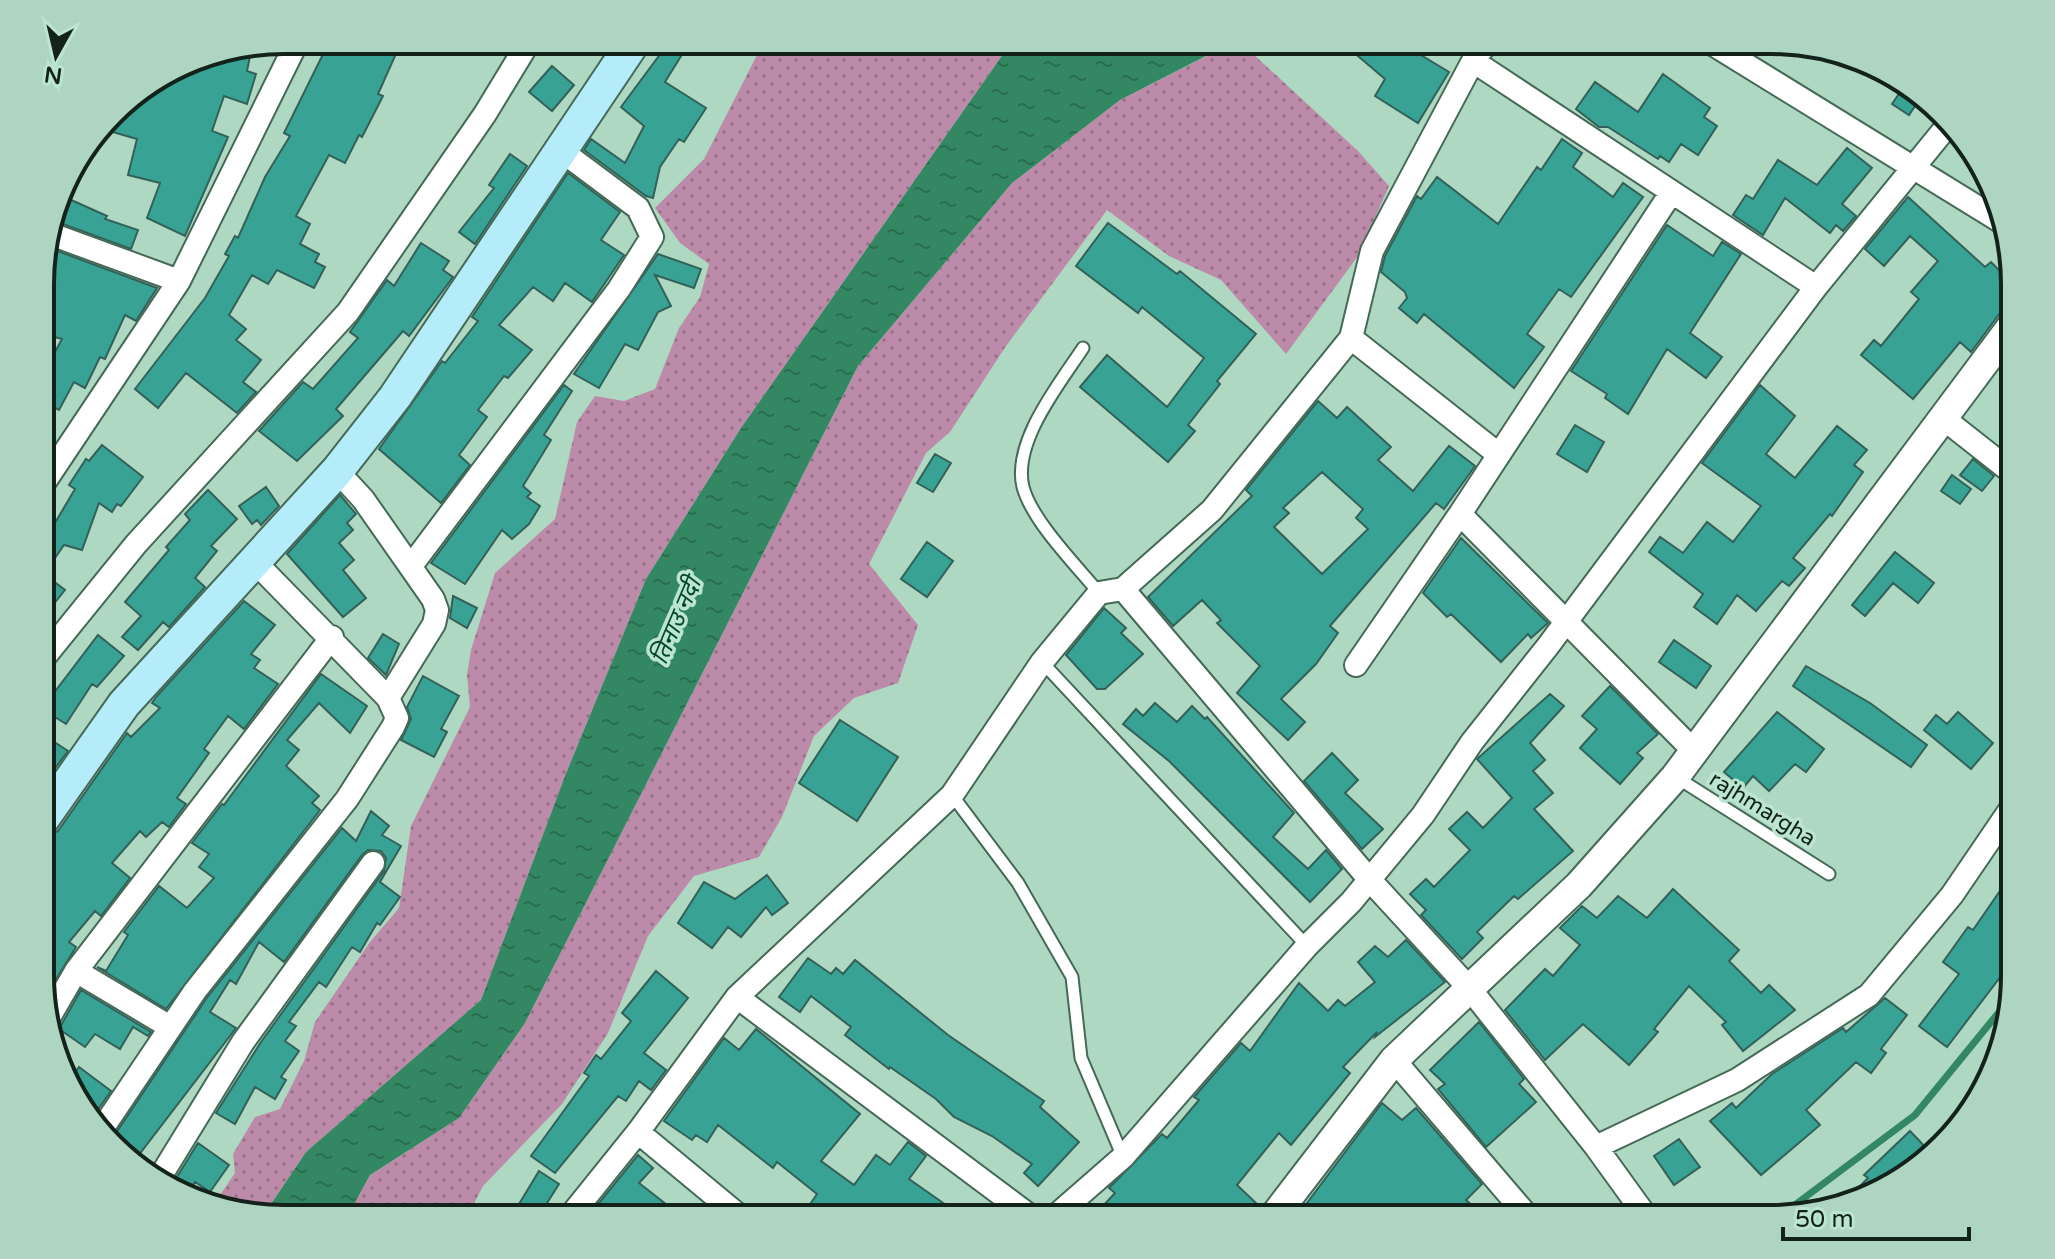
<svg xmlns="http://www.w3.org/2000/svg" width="2055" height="1259" viewBox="0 0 2055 1259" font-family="'Varela Round','Noto Sans Devanagari',sans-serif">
<defs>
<pattern id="grass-dots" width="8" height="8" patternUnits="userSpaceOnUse" patternTransform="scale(2)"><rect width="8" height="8" fill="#bc8ba9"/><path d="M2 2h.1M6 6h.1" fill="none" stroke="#987189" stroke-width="1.8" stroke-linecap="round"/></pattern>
<pattern id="water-ripples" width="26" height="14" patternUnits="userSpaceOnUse" patternTransform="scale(2)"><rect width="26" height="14" fill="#338762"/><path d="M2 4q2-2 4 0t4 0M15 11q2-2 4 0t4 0" fill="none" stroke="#2a6e50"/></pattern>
</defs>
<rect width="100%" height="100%" fill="#afd8c2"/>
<path fill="url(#grass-dots)" d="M771,40H1013L741,428L646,579L565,776L481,1000L306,1152L263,1216L212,1207L235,1173L233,1154L255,1117L280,1109L304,1061L315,1022L370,942L399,908L411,826L470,707L467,675L471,650L495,573L555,519L577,422L595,396L624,401L655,389L679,328L700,297L709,264L680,243L655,208L704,159L757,55Z
M1238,40L1358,151L1389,186L1358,256L1286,354L1221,280L1169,256L1107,210L1006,346L950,432L926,453L869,564L918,625L898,683L854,698L814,736L782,817L759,857L694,876L648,936L608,1033L562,1104L483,1186L466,1219H346L370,1175L459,1118L525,1023L858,366L1012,183L1120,100Z"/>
<path fill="url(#water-ripples)" d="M1013,40H1237L1120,100L1012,183L858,366L525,1023L459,1118L370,1175L346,1219L263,1216L306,1152L481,1000L565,776L646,579L741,428Z"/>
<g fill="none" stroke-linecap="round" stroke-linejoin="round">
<path stroke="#338762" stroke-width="7" d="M1776,1219L1915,1115L2013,995"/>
</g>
<path fill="#38a394" stroke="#336159" stroke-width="2" fill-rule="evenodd" d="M330,40H364L395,56L378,94L383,96L362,137L359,135L345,163L329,155L296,216L310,224L300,244L319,254L315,262L325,267L314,288L277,270L268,284L252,275L229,315L246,329L236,340L261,360L243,382L256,392L237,413L186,373L158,408L135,389L205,298L229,256L225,254L235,236L238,238L265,177L290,136L284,133Z
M654,40H691L665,82L706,108L684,142L679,139L660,167L653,198L646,196L584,150L591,139L625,163L644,126L621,107L661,53L652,47Z
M1339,40H1396L1449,72L1418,123L1375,96L1385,79Z
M252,46L247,71L256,74L247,104L224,96L212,131L228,137L185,236L147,218L160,183L128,175L137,139L106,130L110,118L123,101L191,58Z
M552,66L574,85L552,111L529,92Z
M1663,74L1710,108L1704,117L1717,126L1698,155L1681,144L1669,162L1660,156L1658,159L1608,127H1599L1576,109L1595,82L1638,112Z
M1907,82L1921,97L1909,115L1892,104Z
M1562,139L1582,153L1573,167L1613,197L1623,183L1643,197L1571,297L1559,289L1527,334L1544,347L1514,388L1424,314L1417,323L1399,308L1407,298L1405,292L1381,272L1385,256L1417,196L1421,199L1437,177L1498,224L1537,167L1541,170Z
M1847,148L1872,168L1842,204L1856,216L1843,231L1836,225L1830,233L1785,198L1763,235L1733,215L1746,195L1753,199L1778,160L1817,185Z
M510,154L527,166L475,244L459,232L494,188L489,185Z
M568,173L620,212L601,240L624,255L592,302L565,283L553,301L533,287L499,325L532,350L508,378L504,376L478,410L487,417L459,455L470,465L441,503L379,449L442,361L445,363L478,321L472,317Z
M60,195L107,216L105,219L138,230L131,249L52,220Z
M1908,197L1985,267L1991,262L2014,285V306L2000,313L1971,352L1960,342L1913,399L1861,355L1874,340L1881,346L1919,299L1911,292L1938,261L1910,236L1884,266L1865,249Z
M1108,223L1177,274L1180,271L1256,334L1217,381L1220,384L1188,425L1195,431L1168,462L1080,387L1107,355L1167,407L1204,358L1142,307L1138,313L1076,266Z
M1667,225L1713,256L1722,242L1741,254L1690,333L1722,357L1706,378L1667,349L1628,414L1605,398L1607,394L1571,371Z
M421,243L449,261L443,270L453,277L409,336L403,331L336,409L343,416L297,461L259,431L303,382L313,389L358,338L350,332L387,280L394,286Z
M44,246L157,288L136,321L125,315L105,359L100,357L85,388L74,382L59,410L42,401V376L62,339L42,334Z
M658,254L701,269L694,288L655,275L671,306L658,312L638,350L625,344L599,388L574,374Z
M564,385L572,391L544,435L551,440L523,486L531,493L527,497L540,506L529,524L512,539L502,530L465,584L431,563Z
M1760,385L1795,416L1766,454L1795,478L1837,426L1867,450L1854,465L1863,472L1832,516L1830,514L1793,558L1805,568L1789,586L1782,581L1756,611L1737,595L1717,624L1694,607L1703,594L1649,552L1660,537L1683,553L1707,522L1733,542L1761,506L1702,463Z
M1318,401L1337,418L1347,407L1391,447L1378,460L1413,491L1449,446L1475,466L1444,509L1436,503L1330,626L1338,633L1316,664L1281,699L1305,722L1288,740L1237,693L1260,666L1217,623L1221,620L1202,600L1173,626L1148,597L1252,496L1246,490ZM1322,472L1363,509L1356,518L1368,529L1322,574L1274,527L1289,513L1283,508Z
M1575,425L1604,442L1587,472L1557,454Z
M102,445L143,477L121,506L117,504L112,512L99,503L82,550L64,545L44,574L65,590L53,605L42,597V530L49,533L75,489L69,485L86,459L89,461Z
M935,454L951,463L933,492L917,483Z
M1973,459L1994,476L1982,491L1960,475Z
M1952,475L1971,489L1960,504L1941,491Z
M266,487L279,506L261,525L257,520L252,524L239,506Z
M208,490L237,519L211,546L217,551L195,578L205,587L169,627L163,622L138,650L122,637L141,616L125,602L169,550L166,547L190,520L185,514Z
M340,495L356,514L347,523L353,530L339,543L354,560L343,570L366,598L343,617L287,554Z
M1461,538L1548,623L1531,638L1528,634L1501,662L1451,614L1447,617L1423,593Z
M927,542L953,561L927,597L901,579Z
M1895,552L1934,583L1918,603L1893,583L1865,616L1852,605Z
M453,596L477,608L467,628L450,618Z
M244,601L275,625L251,654L260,660L254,668L278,684L244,729L228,716L204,749L209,753L177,798L186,804L169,827L162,822L146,837L140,831L112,863L130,878L101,916L95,911L69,942L76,947L42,1002V839L58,831L127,733L131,737L160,708L152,703L156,697Z
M1104,608L1126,628L1121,633L1143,654L1105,689H1097L1066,655Z
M383,634L399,644L386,675L368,658Z
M98,635L124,656L97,687L92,684L66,724L42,709V702L49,691L53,694Z
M1674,640L1711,666L1696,688L1659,662Z
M1806,666L1870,703L1927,745L1911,767L1793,686Z
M321,674L367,706L350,733L319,703L287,740L299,750L286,766L319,796L312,803L320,810L166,1009L97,967L106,971L128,935L124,932L159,886L187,908L214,878L199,867L209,854L192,843L222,804L224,805Z
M423,676L459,696L441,729L447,732L434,757L401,740L411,719L407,707Z
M1610,686L1658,734L1637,753L1643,758L1620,784L1580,748L1597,729L1582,716Z
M1550,694L1564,706L1530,743L1545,760L1533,771L1553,793L1534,809L1573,851L1518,899L1514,896L1477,932L1483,938L1462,959L1421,915L1426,910L1410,894L1426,879L1434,887L1470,850L1449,829L1467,812L1483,828L1512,798L1477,759Z
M1155,703L1177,722L1192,706L1205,719L1207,717L1294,813L1273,837L1308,869L1326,850L1342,869L1310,902L1169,761L1123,724L1136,709L1143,716Z
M1777,712L1824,749L1806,772L1795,764L1769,791L1753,776L1743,788L1724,772Z
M1958,712L1993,743L1971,769L1924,730L1936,715L1947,724Z
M840,720L898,757L857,821L799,783Z
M42,734L68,751L56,767L42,758Z
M1332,753L1358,780L1345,793L1383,829L1362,849L1304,781Z
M371,811L389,826L382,835L401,846L380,882L400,897L380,925L377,923L360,952L352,947L326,987L319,982L289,1022L296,1026L285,1041L299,1051L281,1077L286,1080L275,1099L255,1087L235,1124L216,1113L261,1042L384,871L386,858L381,851L368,850L362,855L284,962L259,942L236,984L230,980L210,1012L236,1028L138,1156L133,1152L130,1158L112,1139L206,999L342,828L356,841Z
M767,875L788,903L772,915L766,907L741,937L728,927L712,948L678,923L704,882L735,899Z
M2002,888L2014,897V959L1947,1047L1919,1026L1959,974L1943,962L1968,927L1973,930Z
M1673,889L1739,950L1729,961L1761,993L1769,985L1795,1010L1743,1051L1722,1025L1726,1022L1689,986L1654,1029L1658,1032L1629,1065L1583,1024L1545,1060L1505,1010L1545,969L1553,976L1580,945L1560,928L1582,906L1597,918L1618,896L1647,918Z
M1406,940L1445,982L1375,1037L1377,1032L1343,1067L1350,1073L1291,1145L1279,1133L1237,1185L1257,1204L1243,1219H1091L1115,1193L1109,1188L1162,1134L1167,1138L1199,1100L1194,1097L1241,1043L1250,1051L1299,983L1328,1011L1338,1000L1345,1006L1375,982L1358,962L1375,946L1388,957Z
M808,958L831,974L836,968L843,974L855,960L948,1035L1044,1101L1040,1107L1079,1142L1038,1186L1024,1173L1032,1164L992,1136L954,1117L936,1099L890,1067L889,1069L845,1035L851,1027L811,996L800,1012L779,997Z
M656,971L688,998L644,1053L666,1070L651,1090L639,1081L626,1101L618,1096L555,1173L531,1156L589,1076L584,1073L596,1055L601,1059L631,1021L622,1013Z
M81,990L151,1032L148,1036L133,1027L120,1049L95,1034L85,1047L59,1029Z
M1885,998L1907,1015L1881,1049L1886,1053L1871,1073L1856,1062L1806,1110L1820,1125L1761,1175L1710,1121L1732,1103L1736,1108L1772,1074L1843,1028L1846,1032Z
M1479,1022L1524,1079L1519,1084L1536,1102L1486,1147L1438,1089L1445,1084L1430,1070Z
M756,1029L860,1114L821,1161L854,1185L876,1155L890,1165L908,1142L926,1156L909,1179L966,1219H800L817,1194L777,1162L773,1168L718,1125L707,1142L696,1135L692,1140L664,1121L724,1038L739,1050Z
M79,1067L111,1091L92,1118L73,1097L68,1082Z
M1382,1103L1402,1120L1416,1108L1482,1184L1466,1200L1488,1219H1295Z
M1910,1131L1930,1152L1893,1186L1845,1201L1868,1178L1864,1175Z
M1679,1139L1700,1167L1674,1185L1654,1156Z
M198,1143L229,1165L210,1192L195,1182L187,1195L170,1188Z
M638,1155L653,1168L639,1183L667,1205L656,1219H586Z
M539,1171L559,1184L537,1219H510Z"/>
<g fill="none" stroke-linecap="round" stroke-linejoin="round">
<defs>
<path id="service" d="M1083,348C1060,383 1012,442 1023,487C1032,521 1076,565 1099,593
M1042,662L1307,946
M1676,777L1829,874
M952,795L1018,883L1072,977L1081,1058L1123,1157"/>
<path id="minor" d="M1706,40L2000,221
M1473,61L1816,287
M48,233L179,281
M1351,338L1498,454
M1943,418L2014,474
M42,486L179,281L298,40
M1460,514L1694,751
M254,561L388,698
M411,566L619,289L652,237L638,208L563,152
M1123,589L1369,879L1470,989L1596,1147
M42,660L136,544L348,312L485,114L530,40
M1356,665L1460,514L1671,193
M76,971L170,1027
M737,997L1034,1219
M47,1021L76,971L332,637
M1394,1060L1530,1219
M102,1129L195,991L347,799L393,727L397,718L388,698L434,624L437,610L433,599L363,499L337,471
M638,1132L743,1219
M157,1182L243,1042L373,863
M568,1219L638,1132L737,997L952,795L1042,662L1099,593L1123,589L1212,510L1351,338L1372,251L1473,61L1489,40
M1052,1219L1123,1157L1307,946L1351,902L1423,815L1472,742L1548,646L1816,287L1948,125
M1648,1219L1596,1147L1737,1080L1869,995L1952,895L2014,804"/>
<path id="tertiary" d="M1272,1219L1394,1060L1579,885L1675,777L2014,323"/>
<path id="secondary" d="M42,820L124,704L337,471L395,397L635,40"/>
</defs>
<use href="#service" stroke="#446a57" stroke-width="15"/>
<use href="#minor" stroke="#446a57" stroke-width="26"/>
<use href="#tertiary" stroke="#446a57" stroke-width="32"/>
<use href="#secondary" stroke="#446a57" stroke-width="36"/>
<use href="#service" stroke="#fff" stroke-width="11"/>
<use href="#minor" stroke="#fff" stroke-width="22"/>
<use href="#tertiary" stroke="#fff" stroke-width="28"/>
<use href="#secondary" stroke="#b4ecf9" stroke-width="32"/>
</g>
<g text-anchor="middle" stroke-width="7" stroke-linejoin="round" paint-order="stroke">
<g font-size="22" fill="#13231b" stroke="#bce5cf">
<text transform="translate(1763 808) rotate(32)" y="8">rajhmargha</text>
</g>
<g font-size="24" font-style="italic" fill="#00472e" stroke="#bce5cf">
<text transform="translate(676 621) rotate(-67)" y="8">तिनाउ नदी</text>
</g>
</g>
<path d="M0 0H2055V1259H0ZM284 54H1771A230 230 0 0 1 2001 284V975A230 230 0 0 1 1771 1205H284A230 230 0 0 1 54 975V284A230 230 0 0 1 284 54Z" fill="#aed5c1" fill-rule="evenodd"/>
<path fill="none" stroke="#13231b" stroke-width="4" d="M284 54H1771A230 230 0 0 1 2001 284V975A230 230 0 0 1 1771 1205H284A230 230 0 0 1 54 975V284A230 230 0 0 1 284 54Z"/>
<g transform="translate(56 56) rotate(188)" stroke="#bce5cf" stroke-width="6" paint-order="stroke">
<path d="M0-6L14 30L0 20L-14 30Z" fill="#13231b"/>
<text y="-12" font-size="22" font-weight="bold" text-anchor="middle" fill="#13231b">N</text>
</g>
<path d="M1783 1227v12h186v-12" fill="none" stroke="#13231b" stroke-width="4"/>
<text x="1795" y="1227" font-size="24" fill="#13231b" stroke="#bce5cf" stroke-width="6" paint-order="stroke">50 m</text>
</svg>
